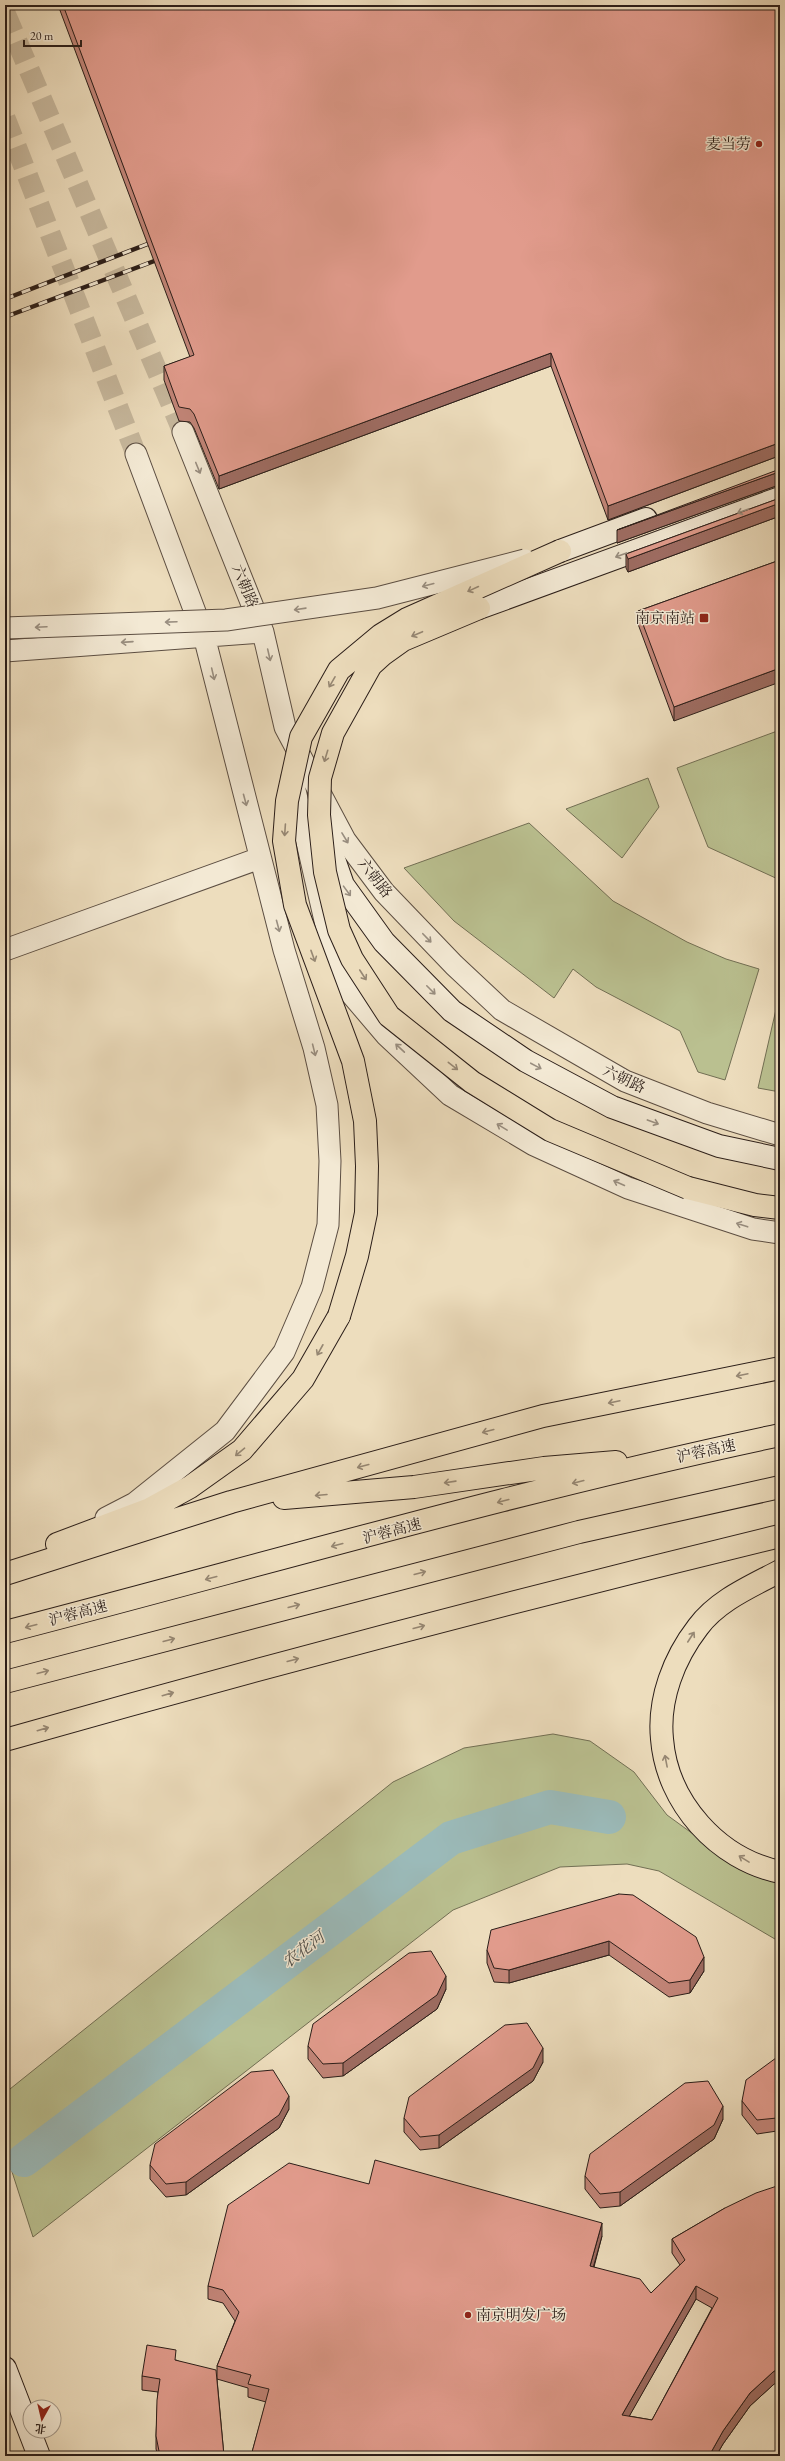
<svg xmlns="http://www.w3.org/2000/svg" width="785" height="2461" viewBox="0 0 785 2461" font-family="'EB Garamond','Noto Serif SC',serif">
<rect width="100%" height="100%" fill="#edddbd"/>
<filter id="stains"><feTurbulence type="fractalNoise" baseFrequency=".005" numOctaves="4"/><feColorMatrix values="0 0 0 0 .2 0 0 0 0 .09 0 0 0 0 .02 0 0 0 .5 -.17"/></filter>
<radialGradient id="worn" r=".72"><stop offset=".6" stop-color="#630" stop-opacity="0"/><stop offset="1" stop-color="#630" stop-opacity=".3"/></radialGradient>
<path fill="#bac090" stroke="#726f54" d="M780,730V880L708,847L677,768Z
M648,778L659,807L622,858L566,809Z
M529,823L613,901L687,942L726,959L759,969L725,1080L698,1072L680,1031L596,987L573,969L554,998L454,921L404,868Z
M780,992V1092L758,1088Z
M553,1734L590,1741L634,1772L667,1815L733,1863L780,1880V1942L659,1871L627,1864L560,1867L453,1910L33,2237L5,2150V2093L393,1782L464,1748Z"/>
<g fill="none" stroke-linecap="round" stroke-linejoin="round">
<path stroke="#9bbab9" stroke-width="34" d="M24,2160L451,1838L550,1807L609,1817"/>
<path stroke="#c6b79c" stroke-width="21" stroke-dasharray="21 10" stroke-linecap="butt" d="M5,13L183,432
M5,118L136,454"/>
<defs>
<path id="tertiary" d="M183,432L263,632L285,727L345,840L384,892L454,965L502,1010L625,1081L707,1113L780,1135
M5,651L263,632
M292,777L334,960L346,988L386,1035L450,1095L534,1145L628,1188L753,1229L780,1233
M5,950L260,858
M106,1518L135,1503L225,1431L284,1352L312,1287L328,1225L330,1161L327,1105L314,1048L284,950L204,636L136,454"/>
<path id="secondary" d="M560,551L646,519
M479,608L780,498
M325,833L343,885L384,942L452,1011L526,1061L612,1107L719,1146L780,1159
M5,2368L39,2456"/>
<path id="motorway" d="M688,1188L755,1205L780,1208
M284,1498L414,1487L544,1468L616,1462
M57,1544L150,1509L190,1487L242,1450L303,1379L339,1316
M780,1571C752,1586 718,1600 698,1627C674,1658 658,1699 662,1739C667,1803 718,1859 780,1872
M5,1574L231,1502L543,1416L780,1368
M5,1632C263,1565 519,1490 780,1435
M5,1682L579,1532L780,1487
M5,1740C262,1667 520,1599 780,1536"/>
</defs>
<use href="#tertiary" stroke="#5c4e42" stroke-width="23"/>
<use href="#secondary" stroke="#2b1e19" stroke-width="24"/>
<use href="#motorway" stroke="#2b1e19" stroke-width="24"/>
<use href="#tertiary" stroke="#f3e9d4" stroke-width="21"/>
<use href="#secondary" stroke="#f3e9d4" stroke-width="22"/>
<use href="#motorway" stroke="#edddbd" stroke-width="22"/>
<defs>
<path id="rail" d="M5,299L158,240
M5,317L165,257"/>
</defs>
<use href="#rail" stroke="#2b1e19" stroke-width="4.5"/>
<use href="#rail" stroke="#f3e9d4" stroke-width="3" stroke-dasharray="9" stroke-linecap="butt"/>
<defs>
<path id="tertiary-bridge" d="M5,628L226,620L377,598L525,560"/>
<path id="motorway-bridge" d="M479,608L403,640L382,655L371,665L333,733L320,778L319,815L325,872L339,930L352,959L389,1016L472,1082L550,1130L688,1188
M339,1316L357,1256L366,1213L367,1166L365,1121L353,1061L295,905L284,841L287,801L301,737L339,670L381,635L407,619L560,551"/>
</defs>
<use href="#tertiary-bridge" stroke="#5c4e42" stroke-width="23" stroke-linecap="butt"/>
<use href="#motorway-bridge" stroke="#2b1e19" stroke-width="24" stroke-linecap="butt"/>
<use href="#tertiary-bridge" stroke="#f3e9d4" stroke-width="21"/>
<use href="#motorway-bridge" stroke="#edddbd" stroke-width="22"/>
</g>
<path fill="#c28578" stroke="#2b1e19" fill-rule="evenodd" d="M58,5H780V457H776L608,520L551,366L219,489L194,428L190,422L179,421L164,380V366L190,357Z
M780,469V487L776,486L617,543Z
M780,498V516L628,572L626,568V554Z
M780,560L674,721L638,624V611Z
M619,1894L704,1971L690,1993L669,1997L609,1955L509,1983L494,1982L487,1963V1950Z
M446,1989L437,2009L343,2076L323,2078L308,2059V2046Z
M780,2055V2129L777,2131L757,2134L742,2115V2101Z
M543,2062L533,2081L439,2148L420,2150L404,2132V2118Z
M289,2109L279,2128L186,2195L166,2197L150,2179V2165Z
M723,2119L714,2139L620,2206L600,2208L585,2189V2176Z
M369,2184L602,2236L594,2267L651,2293L680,2265L672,2253V2239L725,2208L773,2385L750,2406L723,2444L716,2456H251L266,2402L248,2397V2388L217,2379L224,2456H158L156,2449V2436L158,2392L142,2390V2376L176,2360L217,2379V2366L235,2321L223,2303L208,2299V2286ZM696,2299L712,2308L652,2420L629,2416Z"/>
<path fill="#9e6c62" stroke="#2b1e19" d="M551,353V366L219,489V476Z
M776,444V457L608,520V506Z
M776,473V486L617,543V530Z
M780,503V516L628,572V559Z
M780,668V682L674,721V707Z
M609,1941V1955L509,1983V1970Z
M704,1957V1971L690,1993V1980Z
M446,1976V1989L437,2009L343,2076V2063Z
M543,2048V2062L533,2081L439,2148V2135Z
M289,2096V2109L279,2128L186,2195V2182Z
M723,2106V2119L714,2139L620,2206V2192Z
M780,2116V2129L777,2131V2118Z
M602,2223V2236L590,2279V2266Z
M696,2286V2299L622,2429V2415Z
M780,2367V2380L773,2385L750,2406L723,2444L716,2456H709L723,2431L750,2393L773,2372Z"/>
<path fill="#e19b8c" stroke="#2b1e19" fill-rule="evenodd" d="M63,5H780V444H776L608,506L551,353L219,476L194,414L190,409L179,407L164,366L194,355Z
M780,469V473H776L617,530Z
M780,498V503L628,559L626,554Z
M780,560V668L674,707L638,611Z
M619,1894L633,1895L696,1937L704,1957L690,1980L669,1983L609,1941L509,1970L494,1968L487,1950L491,1930Z
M431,1951L446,1976L437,1995L343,2063L323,2064L308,2046L313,2024L409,1953Z
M527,2023L543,2048L533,2068L439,2135L420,2137L404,2118L409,2097L505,2025Z
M780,2055V2116L777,2118L757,2120L742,2101L746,2080Z
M273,2070L289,2096L279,2115L186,2182L166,2184L150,2165L155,2144L251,2072Z
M708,2081L723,2106L714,2125L620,2192L600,2194L585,2176L590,2154L685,2083Z
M375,2160L602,2223L590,2266L640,2279L651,2293L685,2260L672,2239L725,2208L756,2193L780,2185V2367L773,2372L750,2393L723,2431L709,2456H251L269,2389L248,2384L251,2375L217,2366L239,2312L223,2290L208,2286L228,2205L289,2163L369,2184ZM696,2286L718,2298L652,2420L622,2415Z
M147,2345L176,2350L175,2360L216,2370L224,2456H160L156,2436L157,2400L160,2379L142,2376Z"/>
<defs><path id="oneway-shaft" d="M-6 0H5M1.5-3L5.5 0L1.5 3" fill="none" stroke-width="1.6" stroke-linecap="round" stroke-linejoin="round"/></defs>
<g stroke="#998e80">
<use href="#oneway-shaft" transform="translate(198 468) rotate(68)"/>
<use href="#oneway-shaft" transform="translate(743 511) rotate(160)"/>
<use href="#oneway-shaft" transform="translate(621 555) rotate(160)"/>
<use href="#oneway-shaft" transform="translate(428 585) rotate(165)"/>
<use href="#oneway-shaft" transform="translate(300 609) rotate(172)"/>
<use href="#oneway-shaft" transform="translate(171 622) rotate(178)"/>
<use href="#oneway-shaft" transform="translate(41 627) rotate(177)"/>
<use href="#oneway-shaft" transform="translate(127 642) rotate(176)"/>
<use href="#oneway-shaft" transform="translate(269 655) rotate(77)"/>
<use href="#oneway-shaft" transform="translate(213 674) rotate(77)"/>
<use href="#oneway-shaft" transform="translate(245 800) rotate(75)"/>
<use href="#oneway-shaft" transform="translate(345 838) rotate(59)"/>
<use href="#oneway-shaft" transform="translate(347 891) rotate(54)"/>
<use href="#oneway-shaft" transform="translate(278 926) rotate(75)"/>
<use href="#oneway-shaft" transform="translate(427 938) rotate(46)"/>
<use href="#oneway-shaft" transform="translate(431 990) rotate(45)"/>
<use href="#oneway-shaft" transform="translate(400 1048) rotate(-137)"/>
<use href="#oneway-shaft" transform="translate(314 1050) rotate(76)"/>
<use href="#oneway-shaft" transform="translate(536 1066) rotate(28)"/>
<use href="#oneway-shaft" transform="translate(653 1122) rotate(20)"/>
<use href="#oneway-shaft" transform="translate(502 1127) rotate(-149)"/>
<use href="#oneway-shaft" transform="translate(619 1183) rotate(-156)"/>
<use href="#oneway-shaft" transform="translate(742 1225) rotate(-162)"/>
</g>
<g stroke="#968773">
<use href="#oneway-shaft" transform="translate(473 589) rotate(155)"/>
<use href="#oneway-shaft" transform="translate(417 634) rotate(157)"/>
<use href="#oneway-shaft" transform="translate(332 682) rotate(120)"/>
<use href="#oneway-shaft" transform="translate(326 756) rotate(107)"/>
<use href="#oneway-shaft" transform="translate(285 830) rotate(94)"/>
<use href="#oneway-shaft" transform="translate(313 956) rotate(70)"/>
<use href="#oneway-shaft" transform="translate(363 975) rotate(57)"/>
<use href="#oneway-shaft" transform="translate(453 1066) rotate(38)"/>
<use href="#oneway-shaft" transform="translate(320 1350) rotate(119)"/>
<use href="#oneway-shaft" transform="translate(742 1375) rotate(168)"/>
<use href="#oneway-shaft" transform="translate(614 1402) rotate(168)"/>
<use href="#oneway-shaft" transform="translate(488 1431) rotate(165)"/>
<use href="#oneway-shaft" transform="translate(240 1452) rotate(140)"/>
<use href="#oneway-shaft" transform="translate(363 1466) rotate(165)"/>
<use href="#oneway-shaft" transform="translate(450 1482) rotate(172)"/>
<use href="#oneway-shaft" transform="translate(578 1482) rotate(166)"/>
<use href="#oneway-shaft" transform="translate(321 1495) rotate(175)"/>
<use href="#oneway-shaft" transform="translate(503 1501) rotate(165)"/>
<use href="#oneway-shaft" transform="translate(337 1545) rotate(165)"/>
<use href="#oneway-shaft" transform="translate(420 1573) rotate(-15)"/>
<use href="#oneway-shaft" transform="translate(211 1578) rotate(165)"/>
<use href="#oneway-shaft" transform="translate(294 1606) rotate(-15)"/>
<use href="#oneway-shaft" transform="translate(31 1626) rotate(165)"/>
<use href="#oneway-shaft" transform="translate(419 1627) rotate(-15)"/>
<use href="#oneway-shaft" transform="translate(691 1637) rotate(-57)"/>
<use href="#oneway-shaft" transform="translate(169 1640) rotate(-15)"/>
<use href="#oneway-shaft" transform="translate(293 1660) rotate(-15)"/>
<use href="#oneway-shaft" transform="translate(43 1672) rotate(-15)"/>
<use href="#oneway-shaft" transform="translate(168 1694) rotate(-16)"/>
<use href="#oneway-shaft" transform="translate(43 1729) rotate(-16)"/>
<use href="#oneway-shaft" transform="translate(666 1761) rotate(-101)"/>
<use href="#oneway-shaft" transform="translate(744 1859) rotate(-148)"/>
</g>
<g fill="#8f2418" stroke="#f3e9d4" stroke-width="1.5">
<circle cx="759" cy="144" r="4"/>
<rect x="699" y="613" width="10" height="10" rx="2"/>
<circle cx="468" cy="2315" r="4"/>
</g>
<g text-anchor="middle" stroke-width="3" stroke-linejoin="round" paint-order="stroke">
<g font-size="15" fill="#2b1e19" stroke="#f3e9d4" text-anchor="end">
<text x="751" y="149">麦当劳</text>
<text x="695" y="623">南京南站</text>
<text x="476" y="2320" text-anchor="start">南京明发广场</text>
</g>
<g font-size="15" fill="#2b1e19" stroke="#f3e9d4">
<text transform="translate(245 586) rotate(68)" y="5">六朝路</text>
<text transform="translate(375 878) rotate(52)" y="5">六朝路</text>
<text transform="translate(624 1079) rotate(25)" y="5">六朝路</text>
<text transform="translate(706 1451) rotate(-12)" y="5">沪蓉高速</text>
<text transform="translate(392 1531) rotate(-15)" y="5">沪蓉高速</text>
<text transform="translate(78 1613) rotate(-15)" y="5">沪蓉高速</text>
</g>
<g font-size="16" font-style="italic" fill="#4d4d49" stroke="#f3e9d4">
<text transform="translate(303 1949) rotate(-37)" y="6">农花河</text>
</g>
</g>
<rect width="785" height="2461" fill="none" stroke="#edddbd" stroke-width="20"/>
<rect x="6" y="6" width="773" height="2449" fill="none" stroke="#2b1e19" stroke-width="2"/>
<rect x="10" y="10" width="765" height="2441" fill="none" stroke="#2b1e19"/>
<g transform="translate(42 2419) rotate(188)"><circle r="19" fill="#f3e9d4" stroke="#a39889"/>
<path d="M0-3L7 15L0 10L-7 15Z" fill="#8f2418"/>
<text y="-6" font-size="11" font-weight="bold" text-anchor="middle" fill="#2b1e19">北</text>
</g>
<path d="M24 40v6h57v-6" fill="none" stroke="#2b1e19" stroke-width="2"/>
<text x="30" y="40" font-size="12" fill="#2b1e19" stroke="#f3e9d4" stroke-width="3" paint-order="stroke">20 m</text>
<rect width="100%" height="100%" filter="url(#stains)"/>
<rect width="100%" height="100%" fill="url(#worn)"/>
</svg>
